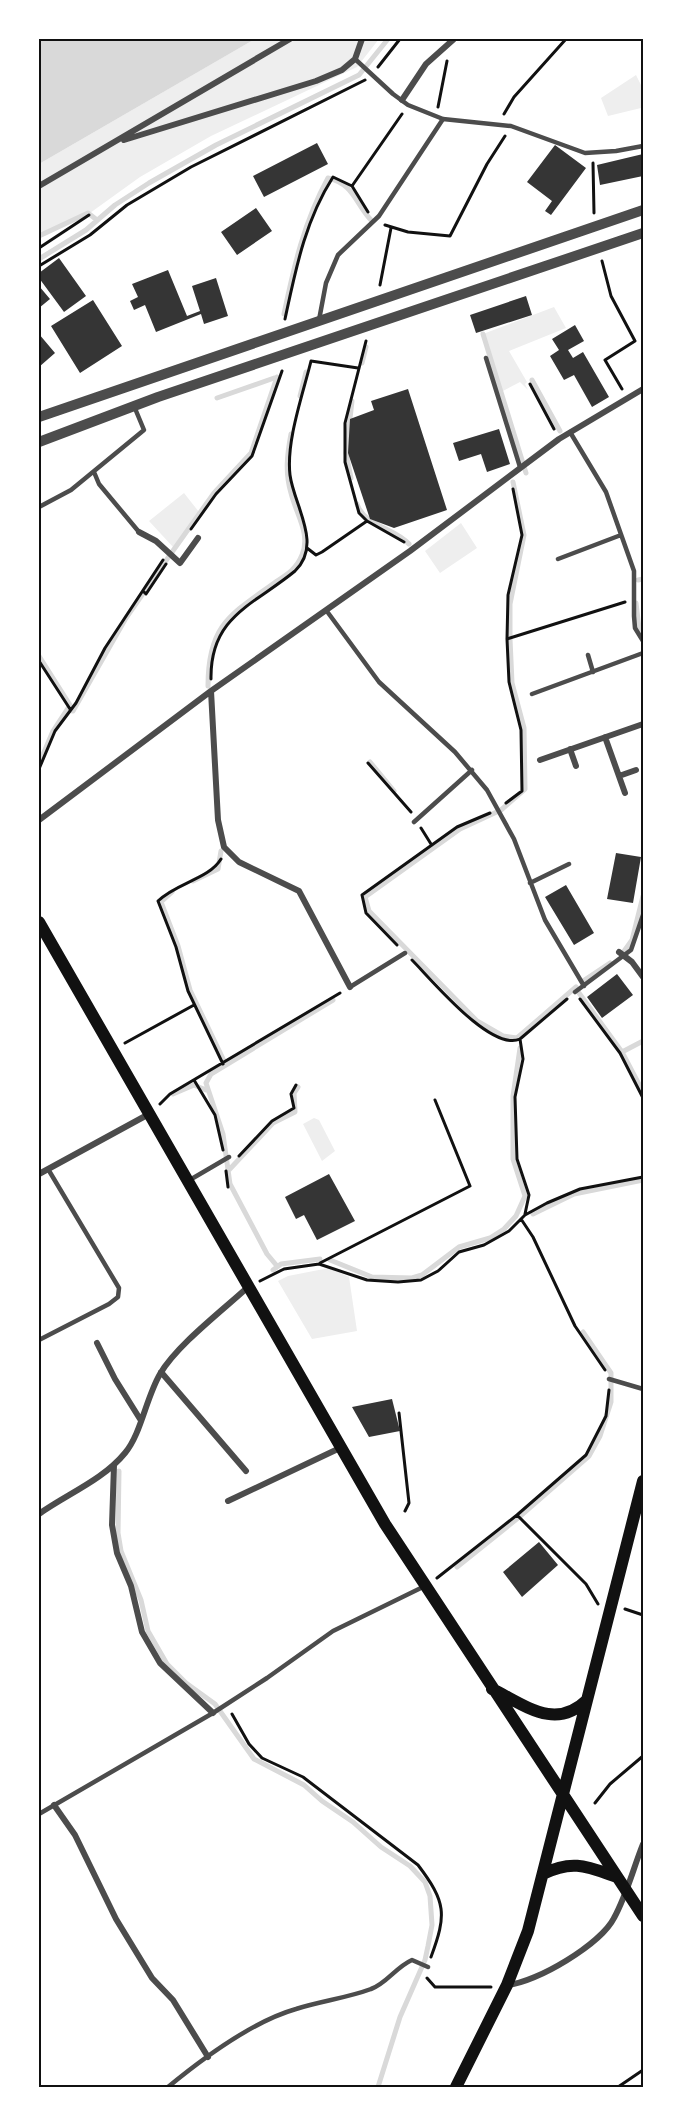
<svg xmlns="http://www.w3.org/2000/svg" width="682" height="2126" viewBox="0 0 682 2126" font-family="'Fira Sans Condensed',sans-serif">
<rect width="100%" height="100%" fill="#fff"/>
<path fill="#eee" d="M255,39H379L357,67L211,136L140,177L90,213L88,211L39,235V164Z
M636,75L643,89L641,108L608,116L601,98Z
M554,307L566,328L509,351L527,382L525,384L528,390L520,382L501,392L483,334Z
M184,493L199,512L173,547L149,521Z
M461,523L477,548L440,573L425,551Z
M314,1118L319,1120L335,1151L322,1161L303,1124Z
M329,1268L349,1277L357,1331L312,1339L278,1281L288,1276Z"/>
<path fill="#d9d9d9" d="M39,39H255L39,164Z"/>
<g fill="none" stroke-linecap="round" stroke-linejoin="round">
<path stroke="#d9d9d9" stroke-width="5" d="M39,236L88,213L97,220
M39,259L86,230L115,205L149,183L216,145L359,75L388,39
M284,314C294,266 304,222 328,178C354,184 355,203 371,220
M483,334L526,473
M362,363L366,347
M532,380L560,431
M300,396L306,372
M217,398L277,377
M351,478L346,453L352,401
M513,482L524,535L510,604V639L512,683L524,728L525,789L501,810L460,829L365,897L369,911L477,1021L503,1036L517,1038L576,987
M357,504C365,527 394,527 409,544
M638,580L643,579
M636,603L639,628L643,636
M39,656L70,705L53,731L39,764
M208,686C208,623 232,614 277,581C288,574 297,568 302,555C311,534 296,514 291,493C285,473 287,455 291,434
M67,710L73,711L126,618L165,562L214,493L251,453L277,377
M370,762L394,791
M193,881L218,869L221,851
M172,892L161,902L178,946L190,990L226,1065
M622,954L632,940L643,896
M583,981L610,963
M579,993L622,1052L643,1092
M622,1052L643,1041
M173,1094L194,1085L206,1090
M228,1171L273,1123L295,1112L294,1093L298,1087
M533,1214L574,1194L643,1180
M330,1260L372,1277L412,1278L422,1275L459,1247L490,1238L504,1229L516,1216L525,1196L513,1159V1096L520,1048
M277,1266L267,1254L230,1184L223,1134L206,1083L211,1074L333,1000
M273,1270L281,1264L320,1259
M119,1471L118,1533L121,1551L141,1600L148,1631L167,1664L186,1683L215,1704L254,1759L304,1785L322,1801L353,1822L381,1847L410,1866L425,1882L430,1896L432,1925L428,1946L425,1960L400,2017L378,2087
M457,1567L518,1518L589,1456L600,1436L611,1402V1373L583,1332"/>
</g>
<path fill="#353535" d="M317,143L328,164L264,197L253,176Z
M555,145L586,168L551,215L545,211L552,201L527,182Z
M643,154V176L600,185L597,165Z
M256,208L272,231L237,255L221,232Z
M59,258L86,296L64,312L39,278V273Z
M168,270L187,316L200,311L192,286L216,278L228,316L204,324L201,314L156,332L145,305L134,310L130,301L138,297L132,284Z
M39,286L50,299L39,308Z
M526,296L532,315L476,333L470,315Z
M93,300L122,346L80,373L51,326Z
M575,325L584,341L568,350L573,358L583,352L609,397L592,407L574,375L564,380L550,356L559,350L552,339Z
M39,334L55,353L39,367Z
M408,389L447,510L394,528L370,519L348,453L350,419L374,410L371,401Z
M499,429L510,464L487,472L481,454L459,461L453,443Z
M616,853L641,857L633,903L607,899Z
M566,885L594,933L574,945L545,897Z
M617,974L633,995L602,1018L587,997Z
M329,1174L355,1221L317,1240L304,1215L296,1219L285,1197Z
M392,1399L400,1431L369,1437L352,1407Z
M539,1542L558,1565L522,1597L503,1572Z"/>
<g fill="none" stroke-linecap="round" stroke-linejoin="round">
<path stroke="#111" stroke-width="3" d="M378,67L400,39
M438,107L447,61
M504,114L514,97L566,39
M593,163L594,213
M352,186L368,212
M385,225L408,232L450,236L487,164L505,136
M39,248L89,215
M602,261L611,296L635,341L605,360L622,389
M39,266L90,235L127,205L191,167L365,80
M380,285L391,228
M285,319C296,268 305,221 333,177L352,186L402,114
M366,341L345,423V462L359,513L367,521L404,542
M530,384L554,429
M191,529L216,494L252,456L282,371
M307,548L316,555L322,552L367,521
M143,591L146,594L166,564
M507,639L625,602
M39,661L70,709
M211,679C210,616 254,605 295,571C323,544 294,506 290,475C286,441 303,394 311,361L358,368
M368,763L411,812
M39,769L55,731L76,703L105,648L163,560
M506,803L522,791L521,730L509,682L507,639L508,595L522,535L513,489
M421,828L431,844
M221,859C209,879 176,883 158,901L176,947L188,991L223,1064
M397,945L366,913L362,895L457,827L490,813
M412,960C432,980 491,1052 520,1039
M580,999L620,1053L643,1098
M125,1043L194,1005
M194,1080L215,1115L223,1150
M160,1104L170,1094L340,993
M239,1156L272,1121L294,1108L291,1094L296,1085
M226,1171L228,1187
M525,1214L529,1195L517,1159L515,1097L523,1059L520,1039L567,999
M521,1219L533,1237L575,1326L605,1370
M320,1263L470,1186L435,1100
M260,1281L284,1269L319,1264L367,1280L398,1282L421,1280L438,1271L459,1252L484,1245L509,1231L525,1215L547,1203L580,1189L643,1177
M399,1413L409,1503L405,1511
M517,1515L586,1584L598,1604
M437,1578L517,1515L586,1455L606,1416L609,1390
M625,1609L643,1615
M232,1714L249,1744L262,1758L303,1777L418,1865C446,1902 447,1914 431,1957
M595,1803L610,1784L643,1756
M427,1978L435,1987H491
M618,2087L643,2070"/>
<path stroke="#4c4c4c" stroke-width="4.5" d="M355,59L393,94L408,105L443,119L511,126L585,153L616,151L643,146
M319,320L326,283L338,255L379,216L443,119
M486,358L520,467
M570,432L606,492L634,571V616L635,628L643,641
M94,472L99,484L139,532
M39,507L71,490L144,430L134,406
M558,559L621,535
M326,610L379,682L455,752L487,790L514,839L545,920L584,986
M588,655L593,672
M532,694L643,653
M414,822L472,770
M530,883L569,864
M350,987L405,953
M575,992L631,950L643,915
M188,1181L229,1157
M39,1340L109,1304L118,1297L119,1288L48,1169
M609,1379L643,1389
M39,1814L213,1713L267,1678L333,1631L425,1586
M168,2087C202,2059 254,2021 296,2009C321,2001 347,1998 371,1989C386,1984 396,1967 412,1960L428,1967"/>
<path stroke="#4c4c4c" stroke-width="6" d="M402,100L426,64L454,39
M124,140L316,81L342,70L355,59L362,39
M39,186L290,39
M139,532L156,541L180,563L198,538
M211,691L218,820L224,847L239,862L299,891L350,987
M605,737L625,793
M570,749L576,766
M540,760L643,724
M619,776L636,770
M39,820L211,691L410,551L559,439L643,389
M619,952L632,962L643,977
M39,1174L149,1114
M97,1343L115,1379L140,1419
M161,1372L246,1471
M114,1465L112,1525L117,1553L131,1586L142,1632L160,1663L213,1713
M228,1501L340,1448
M39,1514C67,1494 103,1480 125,1453C141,1434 146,1398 160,1374C177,1345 223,1310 248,1287
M54,1805L75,1835L116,1919L152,1978L173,2000L208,2057
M507,1985C536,1983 601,1944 614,1918C627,1894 633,1869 643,1844"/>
<path stroke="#4c4c4c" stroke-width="10" d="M39,417L643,210
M39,442L158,397L643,233"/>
<path stroke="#111" stroke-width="12" d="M39,922L385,1524L643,1916
M492,1689C525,1705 555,1731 587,1700
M543,1874C573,1859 588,1867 617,1877
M456,2087L507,1985L528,1931L643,1481"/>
</g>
<rect width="682" height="2126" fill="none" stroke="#ffffff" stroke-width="81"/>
<rect x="40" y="40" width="602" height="2046" fill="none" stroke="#111" stroke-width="2"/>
</svg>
